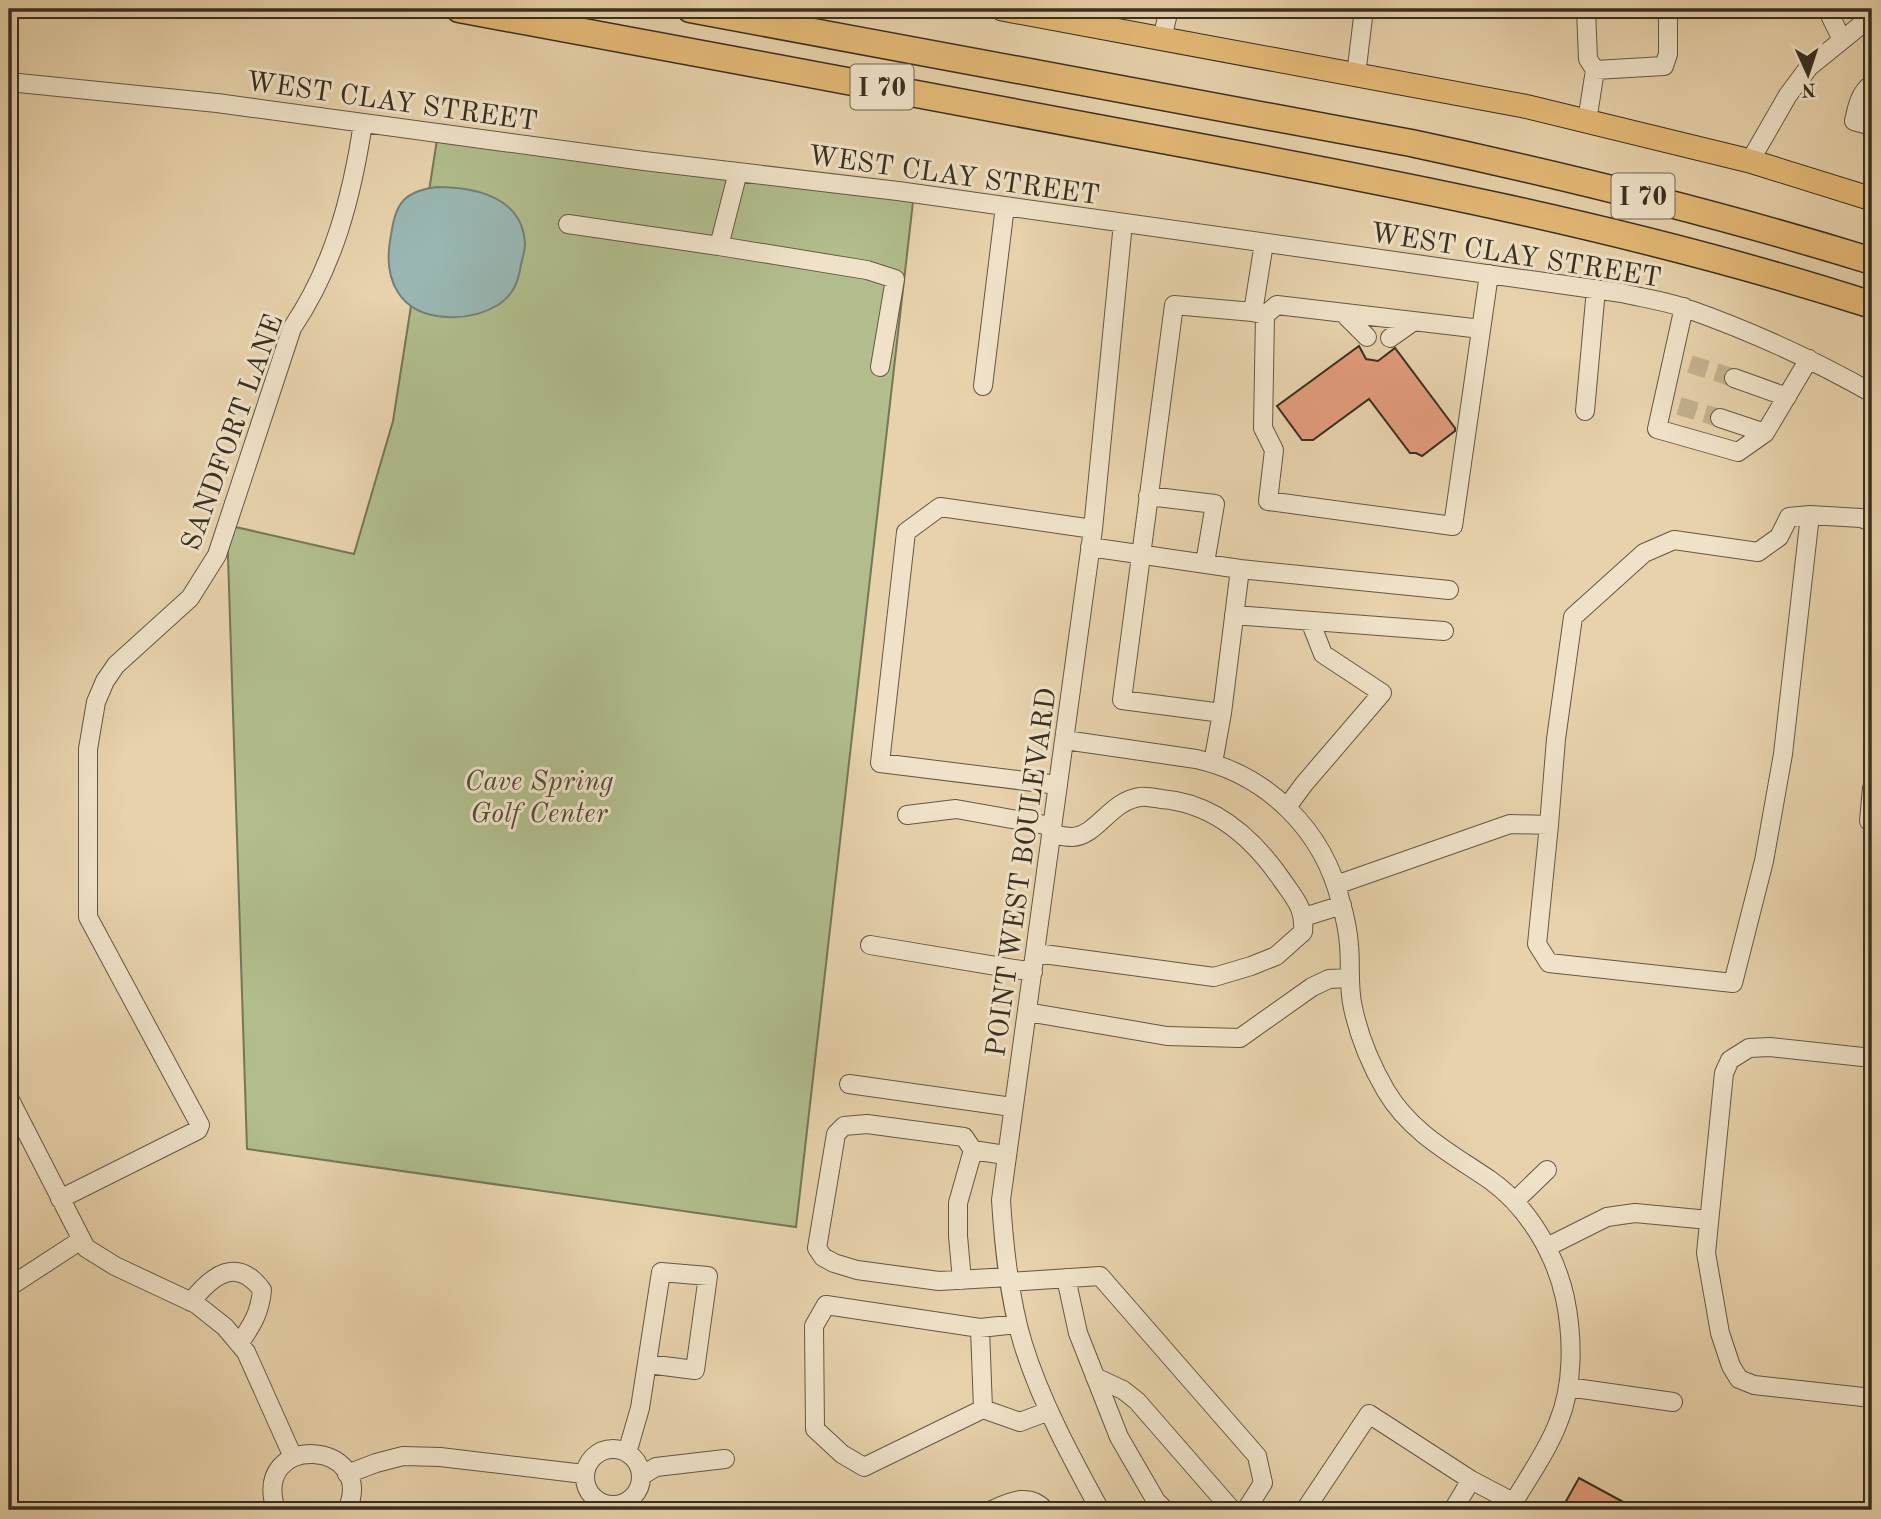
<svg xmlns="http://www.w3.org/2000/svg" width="1881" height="1519" viewBox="0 0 1881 1519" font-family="'Old Standard TT',serif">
<rect width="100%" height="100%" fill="#e7d2ab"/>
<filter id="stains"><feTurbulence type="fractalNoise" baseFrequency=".00286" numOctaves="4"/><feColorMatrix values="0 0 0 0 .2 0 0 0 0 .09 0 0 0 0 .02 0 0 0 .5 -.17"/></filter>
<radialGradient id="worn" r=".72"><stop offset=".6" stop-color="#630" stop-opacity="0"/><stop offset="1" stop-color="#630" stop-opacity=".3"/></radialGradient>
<path fill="#b1bd8c" stroke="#757656" stroke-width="2" d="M439,127L914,193L796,1227L247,1149L227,525L354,554L393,421Z"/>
<path fill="#99b6b2" stroke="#738078" stroke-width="2" d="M437,187C475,187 523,197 525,244C525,251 522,259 521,265C518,283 513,295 498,305C483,314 464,318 447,317C399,315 382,279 391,235C393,223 395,210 403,201C411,192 426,188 437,187Z"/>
<path fill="#e29b7b" stroke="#392f21" stroke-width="2" d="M1359,346L1366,359L1378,361L1395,348L1455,428V431L1422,456L1416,453H1410L1369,399L1313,440H1302L1277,406Z
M1579,1478L1638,1510H1561Z"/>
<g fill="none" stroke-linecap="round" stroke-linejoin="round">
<path stroke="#c4b18f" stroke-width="18" stroke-dasharray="18 9" stroke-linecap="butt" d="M1690,364L1734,378
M1679,406L1720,418"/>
<defs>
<path id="minor" d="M1586,9L1588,59L1595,70L1587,121
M1827,9L1842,40
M1162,39L1169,9
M1595,70L1664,66L1668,54V9
M1356,75L1364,9
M9,82L217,103L644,161L898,191L1622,293C1643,298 1665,301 1685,308C1751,331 1812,359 1872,393
M1872,84C1860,92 1857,107 1854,121L1872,126
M1750,161L1788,95L1809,67L1872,16
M568,224L719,246L738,172
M719,246L867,270L895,279L880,367
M1684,307L1657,429L1738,452L1765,433L1809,359
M1253,312L1265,315L1263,428L1274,450L1268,501L1453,526L1489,274
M1343,313L1367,337
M1265,315L1277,305L1481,329
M1390,338L1414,321
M1734,378L1787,397
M983,386L1005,206
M1585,411L1596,289
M1720,418L1765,433
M1148,496L1215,504L1205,563
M1090,547L1240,569L1222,713
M1240,569L1449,590
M1234,615L1444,631
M1065,740L1196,759C1268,775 1324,831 1341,903C1345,917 1348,931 1349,945C1351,966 1348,987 1353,1008C1359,1036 1372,1067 1386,1091C1411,1133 1452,1154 1490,1180C1528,1207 1555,1253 1565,1298C1573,1337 1574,1385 1558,1423C1546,1454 1525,1482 1509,1510
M1213,763L1222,713L1122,700L1174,305L1253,312L1264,243
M1058,785L880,763L906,532L940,507L1093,529
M1872,788L1869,821L1872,822
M1287,807L1304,784L1382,693L1323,654L1310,621
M907,815L956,809L1051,826
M1549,825L1556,739L1573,617L1644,553L1674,540L1758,552L1779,537L1789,517L1810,515
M1336,885L1510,824L1549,825L1537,944L1549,963L1733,983L1764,861L1783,754L1810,515L1861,518L1872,522
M1304,917L1342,905
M870,945L1033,972
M1036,953L1214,977L1251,966L1276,956L1303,932C1305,908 1295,899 1282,880C1253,838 1214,803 1161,799C1155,798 1146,796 1140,797C1110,801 1097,836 1072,837C1065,837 1057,835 1051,834
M1027,1012L1167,1036L1240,1038L1312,987L1329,979L1350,978
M1872,1058L1770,1047L1749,1048L1730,1060L1724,1073L1706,1253L1720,1333L1731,1366L1739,1379L1754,1385L1872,1398
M849,1084L1012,1107
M9,1098L86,1248L115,1266L196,1304L225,1327L246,1352L293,1457
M1005,1155L973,1150L964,1137L867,1124L844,1126L836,1134L817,1248L823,1257L834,1263L857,1270L939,1281L1009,1277
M60,1199L198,1130L200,1125L88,917V749L96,702L105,681L116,665L190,598L217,555L292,328C334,266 352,196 363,123
M1515,1201L1547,1170
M1547,1247L1607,1217L1635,1213L1709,1220
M1066,1278L1078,1333L1119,1437L1156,1501L1165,1510
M962,1280L958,1236V1203L973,1150
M1010,1282L1100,1276L1257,1456L1263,1483L1246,1510
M9,1287L81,1240
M191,1302C212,1275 237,1256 262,1290C260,1313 252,1325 239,1344
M1017,1324L980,1328L826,1305L814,1326L815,1429L842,1454L864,1467L983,1409L1020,1422L1049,1411
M980,1328L983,1409
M1095,1377L1123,1390L1137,1401L1232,1510
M1568,1387L1673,1402
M585 1477a28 28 0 1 1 56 0a28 28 0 1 1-56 0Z
M627,1453L640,1408L661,1272L708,1276L695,1370L648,1364
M347,1474L376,1463L403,1456L440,1457L584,1474
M641,1476L656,1467L725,1459
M276,1510C250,1431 378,1440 347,1510
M992,1510C1010,1502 1029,1492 1045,1510
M1100,1510C1071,1457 1041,1402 1023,1344C1009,1298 1004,1248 1001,1200L1093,529L1123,223
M1305,1510L1369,1414L1471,1480L1513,1502
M1453,1510L1471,1480"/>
<path id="major" d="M1002,9L1524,106L1750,161L1872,199"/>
<path id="highway" d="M459,9C683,50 906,92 1130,134C1380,180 1630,227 1872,305
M690,9L1411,143C1566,176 1720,214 1872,261"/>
</defs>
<use href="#minor" stroke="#645844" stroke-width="20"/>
<use href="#major" stroke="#392f21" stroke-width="25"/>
<use href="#highway" stroke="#392f21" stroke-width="29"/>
<use href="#minor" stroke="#efe2c8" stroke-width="18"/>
<use href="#major" stroke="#e4b976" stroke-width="23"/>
<use href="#highway" stroke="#e4b976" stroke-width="26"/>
</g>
<g text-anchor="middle" stroke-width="6" stroke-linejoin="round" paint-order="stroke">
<g fill="#efe2c8" stroke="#706553" stroke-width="2">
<rect x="850.5" y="64.5" width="63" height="45" rx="5"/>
<rect x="1611.5" y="173.5" width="63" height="45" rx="5"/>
</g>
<g font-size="26" font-weight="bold" fill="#392f21">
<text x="882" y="96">I 70</text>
<text x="1643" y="205">I 70</text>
</g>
<g font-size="28" fill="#392f21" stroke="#efe2c8">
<text transform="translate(392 100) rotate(8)" y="10">WEST CLAY STREET</text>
<text transform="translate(954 174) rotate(8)" y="10">WEST CLAY STREET</text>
<text transform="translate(1516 254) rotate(9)" y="10">WEST CLAY STREET</text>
<text transform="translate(231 432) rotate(-70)" y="10">SANDFORT LANE</text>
<text transform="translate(1020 872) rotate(-82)" y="10">POINT WEST BOULEVARD</text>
</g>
<g font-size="28" font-style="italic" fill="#514b36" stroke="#efe2c8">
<text x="539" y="790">Cave Spring<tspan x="539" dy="32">Golf Center</tspan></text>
</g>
</g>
<rect width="1881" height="1519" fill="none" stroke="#e7d2ab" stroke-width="35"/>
<rect x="10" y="10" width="1860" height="1498" fill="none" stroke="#392f21" stroke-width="3.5"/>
<rect x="18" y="18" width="1846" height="1484" fill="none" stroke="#392f21" stroke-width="2"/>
<g transform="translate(1808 74) rotate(177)" stroke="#efe2c8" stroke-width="5" paint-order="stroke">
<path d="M0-5L12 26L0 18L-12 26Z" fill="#392f21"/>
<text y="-10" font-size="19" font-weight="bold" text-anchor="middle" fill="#392f21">N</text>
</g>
<rect width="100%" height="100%" filter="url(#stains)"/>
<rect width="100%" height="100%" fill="url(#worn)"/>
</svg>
